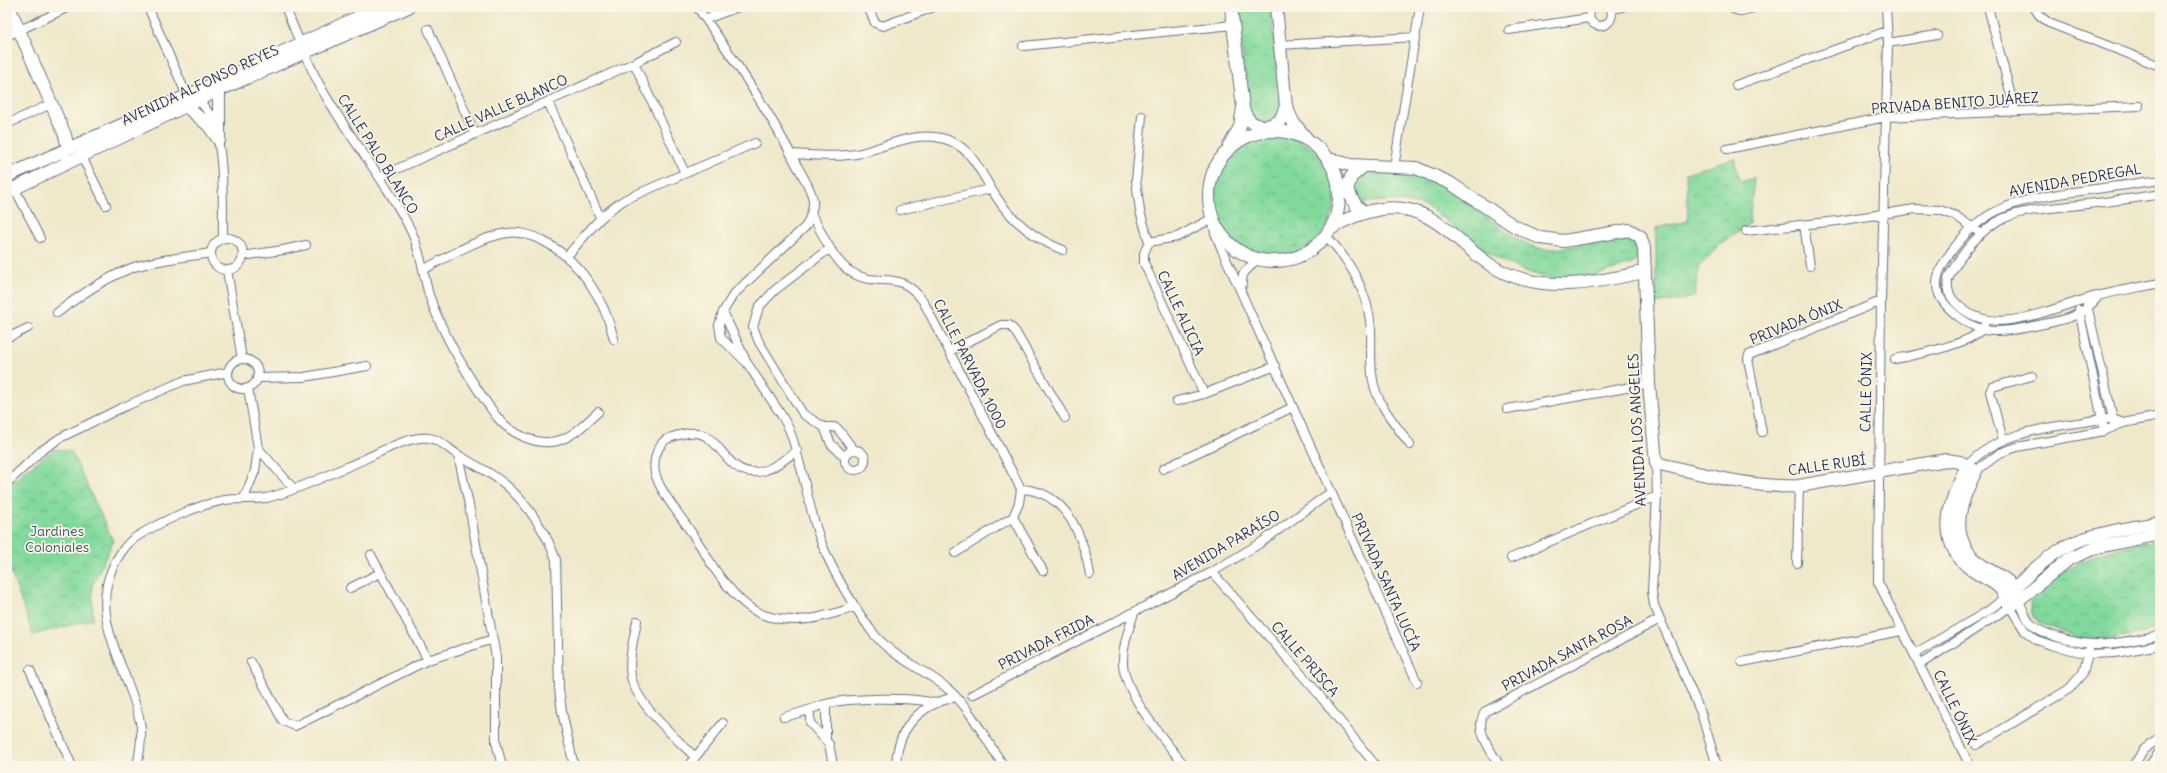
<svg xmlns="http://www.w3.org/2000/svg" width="2167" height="773" viewBox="0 0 2167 773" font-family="Delius,sans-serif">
<defs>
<pattern id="park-crowns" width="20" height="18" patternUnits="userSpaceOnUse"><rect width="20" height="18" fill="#81d99d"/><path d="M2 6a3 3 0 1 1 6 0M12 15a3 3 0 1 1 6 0" fill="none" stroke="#69b083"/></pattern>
</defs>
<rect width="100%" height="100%" fill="#fcf5e5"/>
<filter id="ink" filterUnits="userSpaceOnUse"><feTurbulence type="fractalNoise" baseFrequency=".025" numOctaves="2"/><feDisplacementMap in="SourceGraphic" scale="8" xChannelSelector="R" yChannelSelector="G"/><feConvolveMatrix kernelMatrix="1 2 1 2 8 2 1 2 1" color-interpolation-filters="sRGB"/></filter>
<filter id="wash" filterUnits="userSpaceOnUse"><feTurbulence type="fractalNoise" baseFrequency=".012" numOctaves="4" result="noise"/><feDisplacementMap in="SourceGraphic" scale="16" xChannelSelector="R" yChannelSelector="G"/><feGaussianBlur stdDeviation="0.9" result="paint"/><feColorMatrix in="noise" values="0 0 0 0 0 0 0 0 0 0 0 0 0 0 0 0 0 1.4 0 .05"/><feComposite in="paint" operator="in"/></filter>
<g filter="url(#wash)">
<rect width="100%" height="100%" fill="#efe8ca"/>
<path fill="url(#park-crowns)" stroke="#4e847e" d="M1238,7H1271L1282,109L1270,122L1256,121L1247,107Z
M1213 196a61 61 0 1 1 122 0a61 61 0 1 1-122 0Z
M1734,158L1740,182L1754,178L1749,224L1721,243L1700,266L1694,297L1656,304V228L1688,221L1686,173Z
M1378,170C1406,171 1432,175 1456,192C1479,208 1516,247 1545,249C1566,250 1600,240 1621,236H1631C1640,246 1640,251 1634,263C1615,269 1587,279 1566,279C1533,279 1499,261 1471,242C1457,232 1439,211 1423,206C1402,199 1380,201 1359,203L1351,184L1360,172Z
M55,449L71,451L113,541L92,586L93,619L33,635L7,561V489L23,472Z
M2160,539V629L2113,639H2085L2038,623L2031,612L2030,602C2068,558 2105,550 2160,539Z"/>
</g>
<g filter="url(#ink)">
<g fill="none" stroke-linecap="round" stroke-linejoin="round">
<defs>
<path id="street" d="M148,7L187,96C190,98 195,99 198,101C228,121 222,205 223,238
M285,7C299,39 311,73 330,103C356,146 389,186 411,231C421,251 423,274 429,295C442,334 472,384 497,417C510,433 535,446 557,441C573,437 586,423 598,412
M697,7C733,57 768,109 796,164C802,175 811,188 813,200C814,209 810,218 806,226L733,295L723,312L719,325L721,338L745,361
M868,7L875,23L883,26L934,7
M1591,7L1589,18C1597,34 1618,23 1610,7
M1731,7C1738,14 1747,10 1756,7
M1886,7L1888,43L1881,301L1878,582L1970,766
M1988,7L2015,111
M2034,7L2039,15L2049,23L2160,66
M1612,9L1622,7
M706,19L738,7
M428,29L475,134
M1509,30L1589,18
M7,36L69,7
M1888,43L1937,35
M1279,45L1416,37
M1023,46L1233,25
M634,63L685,173
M1736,85L1887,31
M548,102L600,217
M1142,116L1136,181L1140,211L1149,242
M7,124L51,104
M1727,149L1886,117L2139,106
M791,154C814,155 838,158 861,153C888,146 912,132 941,138C977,145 984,186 1006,210C1021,227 1042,242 1063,250
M82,157L106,205
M1394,167L1420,7
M379,177L634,63L676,42
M15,189L40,238
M2160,194C2128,200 2094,203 2061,207C2041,209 2020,211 2002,219C1981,229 1963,252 1952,271C1945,282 1946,292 1955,302C1989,340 2046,310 2086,299C2110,292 2136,288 2160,283
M900,210L990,189
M811,214C823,233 832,260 851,272C879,290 897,266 923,301L1021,489
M1213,223L1215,233L1222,250L1417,682
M1804,225L1810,266
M1746,231L1837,221L1915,209L1940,210L1956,216L1976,230
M1326,236C1351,261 1369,295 1371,330C1372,349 1369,367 1374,385C1379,407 1398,427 1410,445
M211 254a16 16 0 1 1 32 0a16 16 0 1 1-32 0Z
M1149,242L1144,253V263L1204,394
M1149,242L1177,237L1211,219
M830,248L775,290L759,307L753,327L759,342L803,414L824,427L831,444L845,457
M242,256L283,250L306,245
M567,256C588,233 599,215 626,199L755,143
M227,270L242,359
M423,270C449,256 478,238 507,233C520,231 531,235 543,241C580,260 604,298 614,339
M1241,290L1243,274L1257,259
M2098,297C2080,319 2061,320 2034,326C2019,329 2000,333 1984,330C1974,327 1962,320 1955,314C1946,306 1938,298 1937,286C1935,266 1966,231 1982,220C2015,195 2078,192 2118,186C2132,185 2146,180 2160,181
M2087,305L2114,423
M2079,310L2103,424
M723,312L747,363L782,416L789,429C803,465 807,503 820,539C832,571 851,602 870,629C893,660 923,667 949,690C972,710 986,741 1004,766
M57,313C80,295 107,277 134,267C159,259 185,257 211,253
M7,338L28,328
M950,351L1001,325H1009L1015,331L1065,418
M1895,359C1914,355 1976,344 1984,326
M228 374a15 15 0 1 1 30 0a15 15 0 1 1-30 0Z
M257,378L304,377L367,366
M1177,401L1204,394L1275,366
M1507,409L1649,384
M824,427H834L838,429L854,450
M1762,432L1748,359L1749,355L1881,301
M2003,440L1990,392L1992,387L2032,376
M258,448L293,488
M845 460a10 10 0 1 1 20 0a10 10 0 1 1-20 0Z
M797,451C786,458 775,468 763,471C721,481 723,423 683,434C676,436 668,437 663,442C656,450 653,462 655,473C660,493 682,517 693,535C704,550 712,568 725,583C735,595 748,610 764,615C796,626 824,617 855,607
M458,455L469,505L496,657V742L502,766
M1656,463L1657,496L1652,591L1654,605L1701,713L1717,766
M1967,466C2000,429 2056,427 2102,419H2113L2123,423
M1163,469L1293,407
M1976,471L2000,453L2017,447L2104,431L2123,423L2160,416
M7,483L41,451L60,438L119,409L183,381L228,372
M1021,489C1066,491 1083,536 1090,574
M244,498L255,471L258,448L248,388
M1013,517L1043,571
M955,553L1013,517L1019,503L1021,489
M371,555L428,660
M1511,558L1657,496
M1797,563L1799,486
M1212,572L1316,691L1376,766
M350,588L380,573
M2019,601C2023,609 2026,619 2032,625C2039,631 2048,634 2057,637C2097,650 2120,643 2160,635
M1134,613C1129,629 1122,647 1123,664C1125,695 1166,742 1185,766
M637,621C634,638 628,659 631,676C636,704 675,737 695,757
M1914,654L1988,611L2006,597
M251,662L283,721L295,726L428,660L493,639
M1742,662L1901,631
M1919,665L2010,607L2025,631L2037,640L2051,645L2089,654L2115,653L2160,645
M30,670L72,766
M972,695L1212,572L1259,544L1331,492
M826,705V740
M810,711V723L829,744L833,765
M784,717C796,714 807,711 819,706C842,697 910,697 935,703
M1976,745L2069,689L2083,673L2089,650
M137,766C140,752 143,736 140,722C130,671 89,621 112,569C116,559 126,543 136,537C160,522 197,505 225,500C239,498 252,500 266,498C291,493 325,476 349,466C370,458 406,435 429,438C442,440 449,450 460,456C476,466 494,474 507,486C528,505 547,533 556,560L559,689L562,712L574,766
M688,766L723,723
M896,766C897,728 920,704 956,697
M1500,766C1491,751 1472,727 1486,711L1660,619
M2134,766L2143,750L2160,738
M2149,766L2160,751"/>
<path id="secondary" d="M9,7L65,135L68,148L63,153
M1276,7L1286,106L1293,122L1307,139
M219,90V140
M187,107L209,126L219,140
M1243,108C1246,120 1253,125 1265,127L1280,121L1286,106
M1209 196a65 65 0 1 1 130 0a65 65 0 1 1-130 0Z
M1229,146L1240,127L1243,108L1231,7
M1329,159L1350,165L1416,168L1450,183L1514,226L1540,238L1564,241L1629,230L1640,236L1644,248L1649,384L1656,463C1703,474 1750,488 1799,486L1946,460L1960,462L1976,471C1958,505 1946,543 1986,568C2004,579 2012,579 2019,601
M7,176L187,96L380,7
M7,192L219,90L408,7
M1364,212L1357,207L1347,190L1351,177L1364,166
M1329,230C1346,218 1362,212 1382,209C1442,201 1464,260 1513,276C1558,292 1599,281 1644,272
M1967,466C1949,500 1934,542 1972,570C1993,585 2000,580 2010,607L2069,559L2098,547L2160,534
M2010,593C2027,575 2055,549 2078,541C2104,531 2133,528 2160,522"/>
</defs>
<use href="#street" stroke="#657084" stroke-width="10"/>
<use href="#secondary" stroke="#657084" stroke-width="14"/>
<use href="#street" stroke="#fff" stroke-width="8"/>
<use href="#secondary" stroke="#fff" stroke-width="12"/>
</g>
</g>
<g text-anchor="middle" stroke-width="3.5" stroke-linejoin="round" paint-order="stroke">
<g font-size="14" fill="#1b2f5e" stroke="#fcf5e5">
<text transform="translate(200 85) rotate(-25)" y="5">AVENIDA ALFONSO REYES</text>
<text transform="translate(1955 103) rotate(-4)" y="5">PRIVADA BENITO JUÁREZ</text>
<text transform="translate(501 108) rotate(-24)" y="5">CALLE VALLE BLANCO</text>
<text transform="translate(378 154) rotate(58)" y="5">CALLE PALO BLANCO</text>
<text transform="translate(2075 180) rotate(-10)" y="5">AVENIDA PEDREGAL</text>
<text transform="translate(1181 313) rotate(65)" y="5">CALLE ALICIA</text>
<text transform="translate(1796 322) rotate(-22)" y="5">PRIVADA ÓNIX</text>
<text transform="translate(970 364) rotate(63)" y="5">CALLE PARVADA 1000</text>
<text transform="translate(1866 392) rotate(-89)" y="5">CALLE ÓNIX</text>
<text transform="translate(1637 430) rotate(-93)" y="5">AVENIDA LOS ANGELES</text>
<text transform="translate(1827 465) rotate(-8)" y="5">CALLE RUBÍ</text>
<text transform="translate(1226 545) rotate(-31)" y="5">AVENIDA PARAÍSO</text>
<text transform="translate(1386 582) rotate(66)" y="5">PRIVADA SANTA LUCÍA</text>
<text transform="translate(1046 642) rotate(-27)" y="5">PRIVADA FRIDA</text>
<text transform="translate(1567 653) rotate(-28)" y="5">PRIVADA SANTA ROSA</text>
<text transform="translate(1305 659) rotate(49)" y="5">CALLE PRISCA</text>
<text transform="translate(1955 707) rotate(64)" y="5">CALLE ÓNIX</text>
</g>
<g font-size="14" fill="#345a6e" stroke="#fcf5e5">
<text x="57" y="536">Jardines<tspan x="57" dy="16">Coloniales</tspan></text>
</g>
</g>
<rect width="2167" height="773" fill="none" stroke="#fcf5e5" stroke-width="24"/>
</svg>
